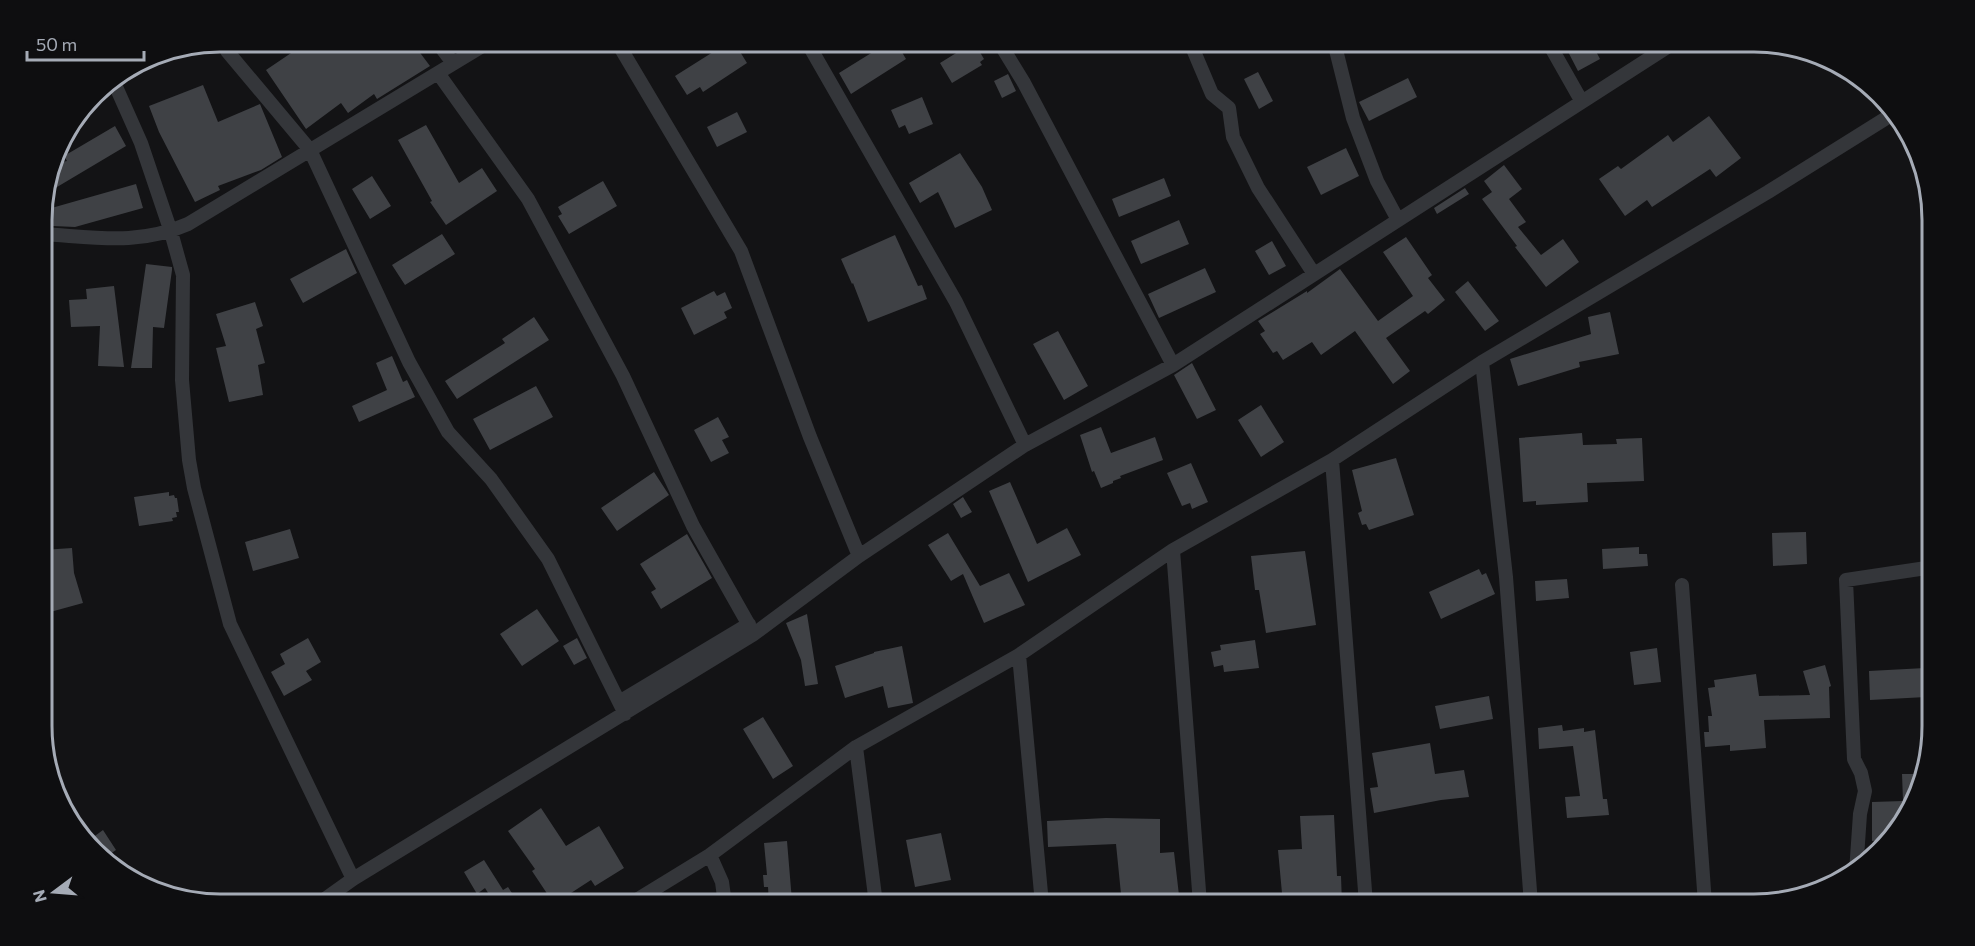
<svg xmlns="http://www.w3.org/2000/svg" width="1975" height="946" viewBox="0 0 1975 946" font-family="Commissioner,sans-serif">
<rect width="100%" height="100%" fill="#131315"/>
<path fill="#3f4145" d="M294,42H412L430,66L377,99L374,94L348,113L341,103L306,129L266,70L297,49Z
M717,42H734L747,63L703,92L700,87L687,95L675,76L721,47Z
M889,42H896L906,59L851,94L839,73Z
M974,42L984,59L980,62L982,65L952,83L940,63Z
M1563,42H1591L1600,59L1578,71Z
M1258,72L1273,101L1259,109L1244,79Z
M1008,74L1016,91L1002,98L994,81Z
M1408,78L1417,97L1369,121L1359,102Z
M203,85L218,122L260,104L282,157L261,170L218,186L220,190L195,202L159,132L149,106Z
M922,97L933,124L909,134L905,125L899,128L891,110Z
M737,112L747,132L717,147L707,127Z
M1709,116L1741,158L1716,177L1710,169L1652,207L1647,200L1625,216L1599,179L1618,166L1621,169L1668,135L1673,142Z
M426,125L459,183L482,168L497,191L446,225L430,202L432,201L398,140Z
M115,126L126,146L47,193L54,164L67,161L64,156Z
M1346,148L1359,176L1321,195L1307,167Z
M960,153L982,187L992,210L955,228L938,192L920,203L909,183Z
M1504,165L1522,189L1509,199L1526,222L1518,227L1541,255L1563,239L1579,262L1546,287L1515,247L1517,246L1482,199L1492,192L1484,181Z
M372,176L391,206L370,219L352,189Z
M1164,178L1171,196L1119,217L1112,199Z
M603,181L617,206L569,234L558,216L562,214L558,207Z
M136,184L143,208L75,227L53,226L48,209Z
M1465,188L1469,194L1437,214L1434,208Z
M1179,220L1189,244L1141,264L1131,241Z
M442,234L455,254L405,285L392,265Z
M895,235L918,286L922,285L927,299L868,322L853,283L852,284L841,259Z
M1406,237L1432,275L1428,278L1445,300L1428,314L1425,311L1386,338L1410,371L1393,384L1355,331L1321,355L1312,342L1283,360L1277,351L1273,353L1260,334L1265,331L1258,321L1307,291V293L1340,269L1378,321L1413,296L1383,252Z
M1272,241L1286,266L1269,275L1255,251Z
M346,249L357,273L303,303L290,279Z
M146,264L172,267V270L164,328L153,327L152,368H131Z
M1205,268L1216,292L1159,318L1148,294Z
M1468,281L1499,321L1485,331L1455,292Z
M114,286L124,367L98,366L100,326L71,327L69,300L87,299L86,289Z
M714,291L717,296L725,292L732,308L724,312L727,318L694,335L681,308Z
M255,302L263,326L256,329L265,363L258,365L263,395L229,402L216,348L226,346L216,314Z
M1610,312L1619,354L1579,362L1580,367L1518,386L1510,359L1591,334L1588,317Z
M534,317L549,340L457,399L445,381L505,343L502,339Z
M1058,331L1088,386L1064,400L1033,344Z
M392,356L403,382L407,380L415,397L359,422L352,406L387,390L376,363Z
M1192,363L1216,410L1197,419L1174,375Z
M536,386L553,417L490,450L473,419Z
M1261,405L1284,442L1261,457L1238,420Z
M718,417L729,437L722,440L729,453L711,462L694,430Z
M1101,427L1111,453L1155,437L1163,460L1120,476L1121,478L1113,481V483L1101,488L1094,471L1092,472L1080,435Z
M1582,433L1583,445L1617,444L1616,439L1642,438L1644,481L1587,483L1588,502L1536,505V501L1523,502L1519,438Z
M1396,458L1414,515L1369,530L1366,524L1362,525L1358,513L1362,511L1352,470Z
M1191,463L1208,502L1192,509L1190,503L1182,506L1167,473Z
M654,472L669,495L617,531L601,508Z
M1010,482L1037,544L1067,528L1081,555L1028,582L989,491Z
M169,492V496L174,495L175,498H177L179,512H176L177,517L172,518L173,521L139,526L134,497Z
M963,497L972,512L961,518L953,504Z
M290,529L299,558L253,571L245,542Z
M1806,532L1807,564L1773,566L1772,533Z
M948,533L980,586L1009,573L1025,605L984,623L963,574L951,581L928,545Z
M687,534L712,578L661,609L651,592L656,589L640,564Z
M1639,547V554H1647L1648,566L1603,569L1602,549Z
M72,548L74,573L83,603L43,614V550Z
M1305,551L1316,625L1266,633L1259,590H1255L1251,556Z
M1479,569L1482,575L1486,573L1495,594L1441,619L1429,592Z
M1567,579L1569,598L1536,601L1535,581Z
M537,609L559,641L522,666L500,634Z
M807,614L818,684L805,686L801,660L786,623Z
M308,638L321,662L306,671L312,680L284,696L271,672L285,664L280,654Z
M577,638L587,658L574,665L563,646Z
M1255,640L1259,668L1224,672L1223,665L1214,667L1211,652L1221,650L1220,645Z
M902,646L913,703L888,708L883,686L845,698L835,666L874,653V652Z
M1657,648L1661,682L1634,685L1630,652Z
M1825,665L1831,686L1829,687L1830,718L1764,720L1766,748L1730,751V745L1705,747L1704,732H1709L1708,716H1712L1708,688L1715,687L1714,680L1756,674L1759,696L1810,695L1803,671Z
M1925,668L1926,697L1870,700L1869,671Z
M1489,696L1493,719L1440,729L1435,706Z
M763,717L793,766L773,779L743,729Z
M1562,725L1563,731L1584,728V732L1595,730L1603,799H1607L1609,815L1567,818L1565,797L1580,796L1573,746L1539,749L1538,728Z
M1430,743L1435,774L1464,770L1469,797L1441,800L1374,813L1370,788L1378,787L1372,753Z
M1902,774H1923L1919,794L1890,840L1872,841V802L1903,801Z
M541,808L566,846L599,826L624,868L595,886L591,880L554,904L532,871L535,869L508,831Z
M1334,815L1337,876H1341L1342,904H1283L1278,850L1302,849L1300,816Z
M1106,818L1160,819V853L1174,852L1180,904H1122L1116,844L1048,847L1047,821Z
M103,830L116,850L107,856L88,841Z
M941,833L951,880L915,887L906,840Z
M787,841L792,901L769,903L768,887H764L763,875H767L764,843Z
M484,860L503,890L508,887L519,904H495L485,888L477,894L464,872Z"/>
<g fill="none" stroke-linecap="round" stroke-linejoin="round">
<path stroke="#34363a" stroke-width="14" d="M437,42L453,63
M617,42L741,251L810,437L859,556
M807,42L956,302L1025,445
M999,42L1024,83L1173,365
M1190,42L1212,94L1229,108L1233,137L1258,188L1314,274
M1334,42L1353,118L1377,181L1398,220
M1548,42L1582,102
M227,51L310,150L409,362L448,432L491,479L548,559L625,714
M438,73L528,199L623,376L693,526L754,634
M113,80L141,143L171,232L183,275L182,380L189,460L194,488L230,624L353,879
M42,234C95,237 138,246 188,224L489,42
M1482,362L1506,577L1531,904
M1332,460L1366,904
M1173,550L1200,904
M1682,585L1705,904
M1019,655L1042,904
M619,702L749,624
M856,747L876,904
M710,855L722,882L725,904
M1856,872L1860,814L1865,791L1861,773L1854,759L1846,580L1933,567
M318,904L353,879L754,634L859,556L1025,445L1173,365L1675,42
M630,904L710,855L856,747L1019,655L1173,550L1332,460L1482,362L1768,192L1896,112"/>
</g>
<path d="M0 0H1975V946H0ZM220 52H1754A168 168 0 0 1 1922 220V726A168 168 0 0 1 1754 894H220A168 168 0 0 1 52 726V220A168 168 0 0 1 220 52Z" fill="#0e0e10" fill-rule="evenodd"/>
<path fill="none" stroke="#a5abb6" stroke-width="3" d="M220 52H1754A168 168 0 0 1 1922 220V726A168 168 0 0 1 1754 894H220A168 168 0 0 1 52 726V220A168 168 0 0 1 220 52Z"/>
<g transform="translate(54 892) rotate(254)" stroke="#0e0e10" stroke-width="4.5" paint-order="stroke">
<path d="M0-4.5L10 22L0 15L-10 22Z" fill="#a5abb6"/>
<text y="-9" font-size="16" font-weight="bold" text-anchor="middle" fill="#a5abb6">N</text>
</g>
<path d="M27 51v9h117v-9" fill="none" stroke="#a5abb6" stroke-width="3"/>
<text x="36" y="51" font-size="18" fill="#a5abb6" stroke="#0e0e10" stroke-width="4.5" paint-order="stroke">50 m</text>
</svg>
